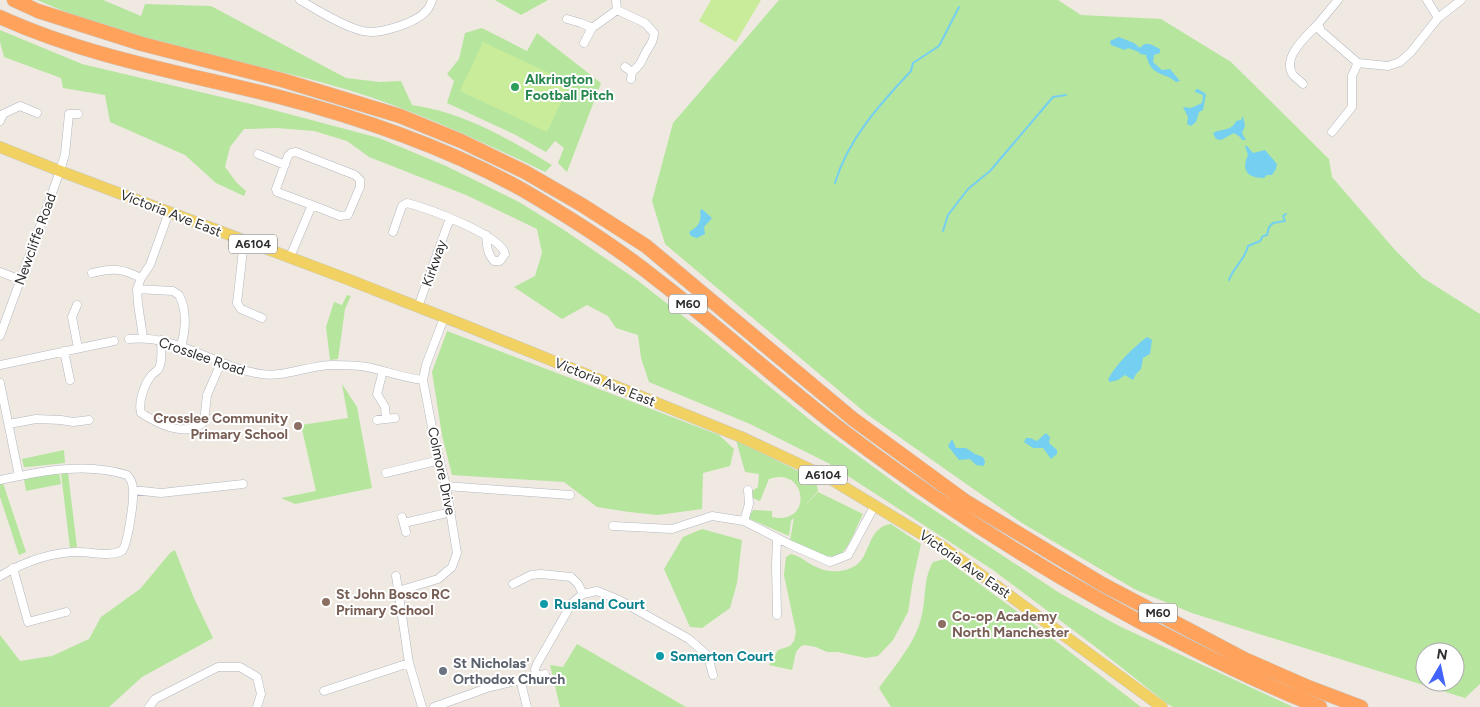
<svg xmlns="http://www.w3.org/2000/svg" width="1480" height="707" viewBox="0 0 1480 707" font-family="Figtree,sans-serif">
<rect width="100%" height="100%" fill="#efe9e1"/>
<path fill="#b6e59e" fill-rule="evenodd" d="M37,0H103L141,16L145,4L211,6L346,78L380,82L401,81L412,105C466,113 506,138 552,165L545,172C475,138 399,103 324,83C228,57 128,40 37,0Z
M495,0H548L521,15Z
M779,0H1058L1081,15L1161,19L1231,62L1329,159L1332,177L1395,250L1423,278L1480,314V684L1465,698L1192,613L1136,590L1022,523L868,415L665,244L652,201L673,123ZM1425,652H1455V682H1425Z
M482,28L527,51L537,33L601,83L567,172L558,163L564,148L555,141L546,152L514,134L447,103L454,81L447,74L459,59L465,33Z
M0,30L82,64L251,104L379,138L446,166L519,202L564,230L637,280L702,331L815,424L913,496L970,534L1058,592L1119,626L1293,707H1173L1169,705L1093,645L993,570L828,463L750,424L649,382L641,358L638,335L616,328L608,316L587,305L562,319L514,287L535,276L542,253L537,229L466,195L369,157L347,141L314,131L277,128L244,129L230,147L225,167L237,183L246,191L244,196L216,183L185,155L110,122L105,95L63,88L61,78L4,57L0,42Z
M347,295L351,296L345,309L338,359L330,360L326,327L334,302L342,305Z
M447,331L719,435L734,449L730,466L703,473L702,509L658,515L629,512L597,507L564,482L452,475L442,435L432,372Z
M342,384L357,407L372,488L295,504L281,498L316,491L301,425L348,418Z
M736,440L816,480L818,491L801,510L818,492L863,514C857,525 851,543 843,552C832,565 802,546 790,540L794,518L791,521L789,536L748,518L753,510L772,511V517C814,526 807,465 769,479L760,501L750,497L751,492L758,487L759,474L745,472Z
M64,450L65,463L27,467H24L22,459Z
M59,473L61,484L26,491L24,479Z
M61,473H68L77,547L70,548Z
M3,483L26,552L19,555L0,497V484Z
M891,524L921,544L913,580L908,612L893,640L878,656L866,658L838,652H827L816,647L805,645L801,646L796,652L792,670L769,665L778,650L790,646L794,641L796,632L784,575L786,557L791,554C800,556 806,562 814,566C827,573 843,573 855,566C871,556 867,527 891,524Z
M702,529L742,540L737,583L730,608L702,628L690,627L664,569L683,537Z
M175,550L193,596L213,638L142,677L109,707H0V635L20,661L52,656L89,639L101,617L140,589L170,553Z
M945,559L1022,615L1141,707H891L879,688C893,668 913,646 920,622C927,602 922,581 933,562Z
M577,644L686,707H560L550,665L563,667Z"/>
<path fill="#c9ec9a" d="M711,0H761L736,42L699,21Z
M483,42L570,83L547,132L460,91Z"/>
<path fill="#75cff0" d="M1119,37L1134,43L1140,48C1146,40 1152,45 1160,49V53L1154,55L1153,62L1162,70L1170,69L1180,81L1176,82C1169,75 1157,75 1151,67C1149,64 1147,59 1146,55L1140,54L1139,52L1128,48L1125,50L1111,45L1110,41Z
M1196,89H1198L1206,94L1203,110L1199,112L1196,122L1191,126L1187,124L1188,117L1183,107L1191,108L1202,103L1203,95L1195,92Z
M1243,116L1245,126L1242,133L1246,140H1242L1240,137L1234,133L1221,140L1216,139L1213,133C1222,128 1231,132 1236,121L1241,120Z
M1245,146H1247L1253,153L1265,150L1277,164L1276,169L1272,175H1267L1264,178C1247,178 1241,170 1248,155Z
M702,209L712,218L704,227L705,234L697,238L691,236L689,232C698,227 702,222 700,211Z
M1147,337L1152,340L1150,354L1143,358L1141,369L1136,374L1133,380L1125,375L1118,380L1110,382L1108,380C1114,366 1136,345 1147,337Z
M1046,433L1050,437L1049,443L1057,450V454L1051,459L1043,448H1033L1024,442L1026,438H1030L1037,441Z
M952,439L956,448H966L975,454L983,457L985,461L984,466L976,465L970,459L959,460L948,446Z"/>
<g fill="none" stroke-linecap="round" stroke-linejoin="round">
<path stroke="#75cff0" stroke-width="2" d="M835,183C848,139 880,104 911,71L913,63L939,46L959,7
M943,231L948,215L968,189L990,171L1053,97L1066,95
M1229,280C1234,266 1245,260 1248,246L1260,241L1263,236L1267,235L1269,227L1273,223L1285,221L1283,216L1286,214"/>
<defs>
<path id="minor" d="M300,0C317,10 344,27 363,31C378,35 417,23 427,10C429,8 431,3 432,0
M1338,0L1318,24L1321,31L1358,63L1388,66L1400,62L1411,52L1438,18L1461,0
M1427,0L1438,18
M617,10L645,23L654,33C653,43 651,43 646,52C641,61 642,64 632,72
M567,19L581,23L592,28
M584,43L592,28L617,10L616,0
M625,67L632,72L631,79
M1303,84C1300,81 1296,78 1293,75C1281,57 1307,36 1318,24
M0,121L3,114L20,106L37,113
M1332,132L1352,107V76L1358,63
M258,154L285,165
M393,232L402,206L407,203C427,208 501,235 505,254L500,261H494C487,254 487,245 486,235
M244,241L237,303L241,309L262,318
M290,257L312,205L277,192L276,189L288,156L291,153L296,152L355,175L360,180V187L348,215L340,216L312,205
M0,272L21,280
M92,273C113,268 121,268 141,278
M137,289L173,291L179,295C187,310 186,330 181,346
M77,305L72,317L78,348
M418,307L450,218
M0,336L60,171L65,154L69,114H78
M143,337L138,304L137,289L141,278L150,265L169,212
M129,339C177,334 215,367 261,374C282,378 309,365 333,365C344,365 356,365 367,367C386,371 404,378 423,380
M161,340C161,348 163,360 159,368C158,371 153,373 151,376C144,385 138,402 141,413C158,424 186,438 204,422L207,395L221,363
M64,351L70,380
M0,365L114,341
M383,371L377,394L385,407L386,419
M0,383L19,476
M377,420L395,418
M9,424L36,419L61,420L73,422L89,420
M386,473L440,460
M0,480C42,471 86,462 127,475C131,479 133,484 133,490C134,500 128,544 122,551C109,557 92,552 79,552C50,552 24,562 0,576
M446,486L570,495
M133,490L161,493L243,484
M402,517L406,532
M744,521L749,504L748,490
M404,523L451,512
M613,526L672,529L712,516L744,521L789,544L830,562L848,555L875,505
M13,568L28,622L66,612
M396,576L409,663L422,707
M513,584L531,575L541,574L571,577L578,584L583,594
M398,591L438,579L452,567L457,553L446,486L434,438L423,380L426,365L444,318
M777,615L776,566L777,538
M536,675L535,669L537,664L572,603L583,594L597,591L619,600L689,639L708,656L713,675
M520,679L527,707
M324,691L409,663
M149,707L155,699L218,667H240L257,677L261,694L257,707
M434,707L490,687L545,674"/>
<path id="primary" d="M0,147L60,171L347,279L464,325L741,437L829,478L943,547L1162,707"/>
<path id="motorway" d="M14,0L38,11L142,44L282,80L400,116L461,141L525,172L582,205L646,246L853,419L965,501L1102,584L1244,659L1308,687L1361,707
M0,17C88,57 183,73 276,96C361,118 446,147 523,190C569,217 614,245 655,278C719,327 779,382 843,431C950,512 1063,584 1183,644C1228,667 1273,689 1320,707"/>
</defs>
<use href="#minor" stroke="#b4b7c1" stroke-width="9"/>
<use href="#primary" stroke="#c9c9c9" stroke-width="12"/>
<use href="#motorway" stroke="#c9c9c9" stroke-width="15"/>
<use href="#minor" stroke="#fff" stroke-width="8"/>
<use href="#primary" stroke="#f2d163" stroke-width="11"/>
<use href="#motorway" stroke="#ffa35c" stroke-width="14"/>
</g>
<circle fill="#2e9e5b" stroke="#fff" stroke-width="2" cx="515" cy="87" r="5"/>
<g fill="#8d6e63" stroke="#fff" stroke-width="2">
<circle cx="298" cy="426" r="5"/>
<circle cx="326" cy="602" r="5"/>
<circle cx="942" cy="624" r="5"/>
</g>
<g fill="#0f9aa8" stroke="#fff" stroke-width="2">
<circle cx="544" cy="604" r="5"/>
<circle cx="660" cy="656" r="5"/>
</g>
<circle fill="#6b7280" stroke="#fff" stroke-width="2" cx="443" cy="671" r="5"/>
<g text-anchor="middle" stroke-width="4" stroke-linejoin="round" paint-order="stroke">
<g fill="#fff" stroke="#6d6d6d" stroke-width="1">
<rect x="229" y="234.5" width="48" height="19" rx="4"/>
<rect x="669" y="294.5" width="38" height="19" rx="4"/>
<rect x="799" y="465.5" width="48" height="19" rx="4"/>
<rect x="1139" y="603.5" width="38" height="19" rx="4"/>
</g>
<g font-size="12" font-weight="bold" fill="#2e2e2e">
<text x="253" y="248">A6104</text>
<text x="688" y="308">M60</text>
<text x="823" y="479">A6104</text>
<text x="1158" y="617">M60</text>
</g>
<g font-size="14" font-weight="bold" fill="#27864d" stroke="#fff" text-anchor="start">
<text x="525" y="84">Alkrington<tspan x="525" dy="16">Football Pitch</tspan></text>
</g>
<g font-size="14" fill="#2e2e2e" stroke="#fff">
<text transform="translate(171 213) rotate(21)" y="5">Victoria Ave East</text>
<text transform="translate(35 239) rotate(-70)" y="5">Newcliffe Road</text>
<text transform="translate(434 263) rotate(-71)" y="5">Kirkway</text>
<text transform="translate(202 356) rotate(19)" y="5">Crosslee Road</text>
<text transform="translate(605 382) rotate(22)" y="5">Victoria Ave East</text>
<text transform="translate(442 471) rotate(78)" y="5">Colmore Drive</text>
<text transform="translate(965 564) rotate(35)" y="5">Victoria Ave East</text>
</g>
<g font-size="14" font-weight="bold" fill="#785e54" stroke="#fff" text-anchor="start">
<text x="288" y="423" text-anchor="end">Crosslee Community<tspan x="288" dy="16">Primary School</tspan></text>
<text x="336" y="599">St John Bosco RC<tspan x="336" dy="16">Primary School</tspan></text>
<text x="952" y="621">Co-op Academy<tspan x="952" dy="16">North Manchester</tspan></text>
</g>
<g font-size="14" font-weight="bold" fill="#0d838f" stroke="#fff" text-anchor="start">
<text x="554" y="609">Rusland Court</text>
<text x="670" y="661">Somerton Court</text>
</g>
<g font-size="14" font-weight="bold" fill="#5b616d" stroke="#fff" text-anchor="start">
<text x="453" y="668">St Nicholas'<tspan x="453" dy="16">Orthodox Church</tspan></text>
</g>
</g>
<g transform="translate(1440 667) rotate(9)"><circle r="24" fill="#ffffff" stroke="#ababab"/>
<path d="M0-4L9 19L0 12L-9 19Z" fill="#4264fb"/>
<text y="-8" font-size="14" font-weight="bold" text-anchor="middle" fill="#2e2e2e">N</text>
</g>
</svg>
